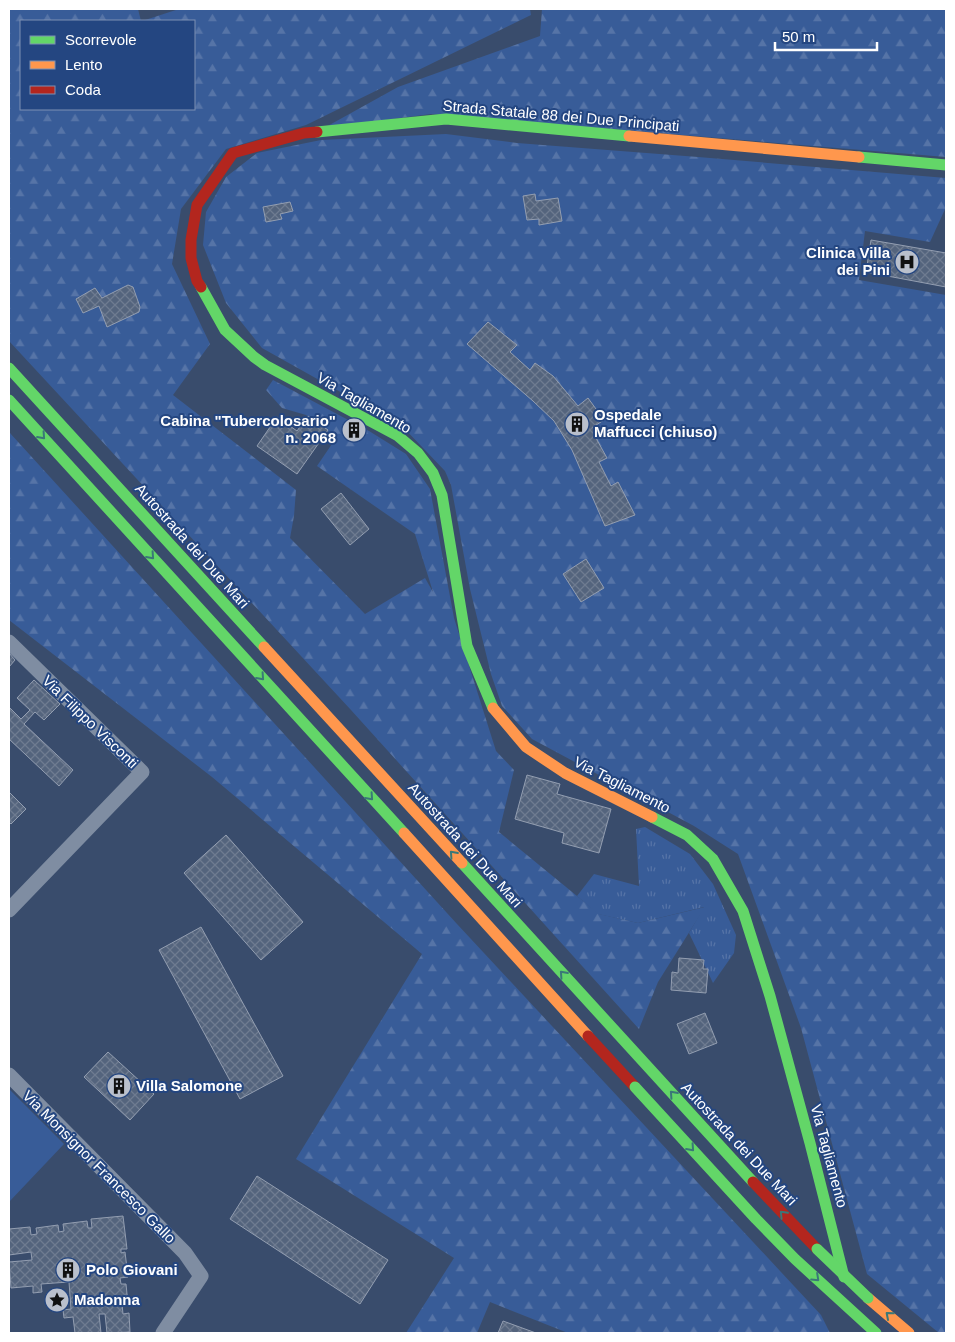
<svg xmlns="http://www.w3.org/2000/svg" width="955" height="1342" viewBox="0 0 955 1342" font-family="Arial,sans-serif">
<defs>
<pattern id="grass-tufts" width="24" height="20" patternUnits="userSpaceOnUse" patternTransform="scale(1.25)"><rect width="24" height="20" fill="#385c98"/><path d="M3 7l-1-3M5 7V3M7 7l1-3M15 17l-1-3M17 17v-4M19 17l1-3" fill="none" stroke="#5674a7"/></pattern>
<pattern id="forest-firs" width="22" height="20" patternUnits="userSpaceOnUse" patternTransform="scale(1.25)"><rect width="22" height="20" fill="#385c98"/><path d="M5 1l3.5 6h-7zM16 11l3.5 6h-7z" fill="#5674a7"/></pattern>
<pattern id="building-cross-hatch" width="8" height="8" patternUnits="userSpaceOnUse" patternTransform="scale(1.25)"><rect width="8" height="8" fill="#54647d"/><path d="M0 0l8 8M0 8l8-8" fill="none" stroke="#6e7b90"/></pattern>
</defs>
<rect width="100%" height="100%" fill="#394c6c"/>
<path fill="url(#grass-tufts)" d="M645,827L690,854L713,884L736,935L734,953L713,983L689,933L704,907L638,923L598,914L577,896L594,874L639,886L636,829Z"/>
<path fill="url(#forest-firs)" d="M9,9H138L141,21H21V109H194V21H142L179,9H530L531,15L306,125L226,149L181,209L172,264L210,344L173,395L296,490L294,516L290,538L365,614L425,578L433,592L415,534L317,466L336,438L306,415L282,408L266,390L273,380L369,431L406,454L430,489L454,618L496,751L514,770L499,832L599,914L638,923L705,907L658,982L639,1029L351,710L9,341Z
M542,9H946V157L431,114L324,128L398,87L540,36Z
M446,134L517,143L698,157L946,178V207L930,242L865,231L859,280L946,295V1333H939L867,1274L801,1028L738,854L694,826L532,739L502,706L491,674L470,589L451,485L445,471L403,427L262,348L226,303L203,245L206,212L226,177L257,153L321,140Z
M9,432L457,924L821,1315L830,1333H568L490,1302L477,1333H406L454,1258L296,1159L422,954L212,777L9,620Z"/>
<path fill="#385c98" d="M9,1089L64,1144L9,1202Z"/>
<path fill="url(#building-cross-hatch)" stroke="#939eb1" d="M535,194L536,201L558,198L562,221L539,225V219L527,220L523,196Z
M290,202L293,211L280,214L282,219L266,222L263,207Z
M871,240L946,253V287L866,272Z
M128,285L133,287L140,307L139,312L107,327L99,306L83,313L76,299L95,288L102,298Z
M488,322L517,345L510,352L530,370L535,363L553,376L578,406L588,398L604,420L593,427L597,440L607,458L599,462L611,486L618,482L635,515L605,526L572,450L554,421L533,401L467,344Z
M308,416L328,430L297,474L257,446L277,417L297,431Z
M352,422L362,428L356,438L346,432Z
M341,493L369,529L350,545L321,509Z
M586,559L604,588L581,602L563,574Z
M9,653L15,660L9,667Z
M34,680L60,704L44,720L35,712L24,724L73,770L59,786L9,739V707L21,719L30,710L17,698Z
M527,775L560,784L557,794L611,809L599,853L562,843L564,833L515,819Z
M9,792L26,809L11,824L9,822Z
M226,835L303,922L261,960L184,873Z
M201,927L283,1076L240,1099L159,950Z
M679,958L704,960L703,969H708L706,993L671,990L672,972L678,973Z
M705,1013L717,1043L689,1054L677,1024Z
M108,1052L154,1094L130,1120L84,1077Z
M257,1176L388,1260L360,1304L230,1219Z
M123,1216L127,1249H121V1253L125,1252L128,1277L120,1278L121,1284H126L128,1304H122L123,1314L129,1313L130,1332L107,1333L105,1314H99L101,1333H75L73,1317L64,1318L63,1310L71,1309L69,1282L41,1284L42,1292L33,1293V1286L11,1288L9,1262L32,1260L31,1252L9,1255V1229L30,1227L31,1235L37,1234L36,1228L58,1225L59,1232L64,1231L63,1224L87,1221L88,1228H92L91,1219Z
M503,1321L536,1333H498Z"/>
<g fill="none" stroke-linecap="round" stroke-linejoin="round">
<path stroke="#7f8da2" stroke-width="15" d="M9,642L142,772L9,910
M9,1075L185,1253L201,1276L163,1333"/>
<path stroke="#63d668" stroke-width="11" d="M317,132L446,119L629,136
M859,157L946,165
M201,287L225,330L254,357L265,365L398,436L418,453L433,473L442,495L467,646L493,708
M9,368L264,647
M9,400L404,833
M652,817L687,835L713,859L743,911L770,996L810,1143L844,1277
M462,863L753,1182"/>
<path stroke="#ff974d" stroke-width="11" d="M629,136L859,157
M264,647L462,863
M493,708L526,747L565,773L652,817
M404,833L588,1036
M868,1298L909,1333"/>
<path stroke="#b3261e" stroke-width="11" d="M201,287L197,281L191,258V240L197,205L233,153L304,133L317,132
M588,1036L635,1087
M753,1182L817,1249"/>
<path stroke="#63d668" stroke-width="11" d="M635,1087L756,1219L795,1259L876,1333
M817,1249L868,1298"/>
</g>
<defs><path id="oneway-chevron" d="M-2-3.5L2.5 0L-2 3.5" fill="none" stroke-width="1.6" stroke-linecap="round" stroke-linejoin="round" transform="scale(1.25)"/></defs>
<g stroke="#3a7878">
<use href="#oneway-chevron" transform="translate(42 436) rotate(48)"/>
<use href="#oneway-chevron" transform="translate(151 556) rotate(48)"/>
<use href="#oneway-chevron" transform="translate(261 677) rotate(48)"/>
<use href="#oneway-chevron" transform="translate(370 797) rotate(48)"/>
<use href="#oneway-chevron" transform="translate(453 854) rotate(-132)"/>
<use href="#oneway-chevron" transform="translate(563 974) rotate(-132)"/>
<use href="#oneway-chevron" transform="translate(673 1094) rotate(-132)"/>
<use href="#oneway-chevron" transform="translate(691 1148) rotate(48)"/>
<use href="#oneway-chevron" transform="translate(783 1214) rotate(-134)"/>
<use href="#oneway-chevron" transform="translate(816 1278) rotate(43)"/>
<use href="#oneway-chevron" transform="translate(889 1315) rotate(-139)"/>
</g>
<defs>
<symbol id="hospital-disc" viewBox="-11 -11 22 22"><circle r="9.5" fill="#bac0cc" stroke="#244681"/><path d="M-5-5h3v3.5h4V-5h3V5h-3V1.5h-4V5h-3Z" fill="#111"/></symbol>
<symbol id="building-disc" viewBox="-11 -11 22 22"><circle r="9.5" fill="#bac0cc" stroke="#244681"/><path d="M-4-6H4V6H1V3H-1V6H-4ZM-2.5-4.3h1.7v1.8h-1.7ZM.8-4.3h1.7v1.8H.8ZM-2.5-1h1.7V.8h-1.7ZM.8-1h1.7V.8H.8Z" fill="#111"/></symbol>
<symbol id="sight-disc" viewBox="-11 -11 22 22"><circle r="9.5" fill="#bac0cc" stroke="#244681"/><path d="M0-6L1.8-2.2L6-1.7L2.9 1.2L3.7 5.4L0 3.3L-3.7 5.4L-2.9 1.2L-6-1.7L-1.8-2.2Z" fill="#111"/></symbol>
</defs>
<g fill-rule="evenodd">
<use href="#hospital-disc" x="893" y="248" width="28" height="28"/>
<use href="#building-disc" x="563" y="410" width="28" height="28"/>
<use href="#building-disc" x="340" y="416" width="28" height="28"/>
<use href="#building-disc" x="105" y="1072" width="28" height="28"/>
<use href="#building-disc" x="54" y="1256" width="28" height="28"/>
<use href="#sight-disc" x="43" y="1286" width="28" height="28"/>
</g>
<g text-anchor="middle" stroke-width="4" stroke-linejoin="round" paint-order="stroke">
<g font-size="15" fill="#fff" stroke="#244681">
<text transform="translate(561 116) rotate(5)" y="5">Strada Statale 88 dei Due Principati</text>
<text transform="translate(364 403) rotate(30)" y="5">Via Tagliamento</text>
<text transform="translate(192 546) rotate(48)" y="5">Autostrada dei Due Mari</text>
<text transform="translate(90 722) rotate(44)" y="5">Via Filippo Visconti</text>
<text transform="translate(622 785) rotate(27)" y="5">Via Tagliamento</text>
<text transform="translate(465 845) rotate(48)" y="5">Autostrada dei Due Mari</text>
<text transform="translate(739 1144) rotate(47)" y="5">Autostrada dei Due Mari</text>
<text transform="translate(829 1156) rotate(75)" y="5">Via Tagliamento</text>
<text transform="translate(99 1167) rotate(45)" y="5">Via Monsignor Francesco Gallo</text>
</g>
<g font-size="15" font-weight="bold" fill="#fff" stroke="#244681" text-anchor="start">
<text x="890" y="258" text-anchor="end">Clinica Villa<tspan x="890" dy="17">dei Pini</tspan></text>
<text x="594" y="420">Ospedale<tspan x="594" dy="17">Maffucci (chiuso)</tspan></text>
<text x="336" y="426" text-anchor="end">Cabina "Tubercolosario"<tspan x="336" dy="17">n. 2068</tspan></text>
<text x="136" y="1091">Villa Salomone</text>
<text x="86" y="1275">Polo Giovani</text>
<text x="74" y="1305">Madonna</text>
</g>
</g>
<rect width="955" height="1342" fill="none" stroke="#ffffff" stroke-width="20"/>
<rect x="20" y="20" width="175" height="90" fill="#244681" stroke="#7c90b3"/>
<rect x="30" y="36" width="25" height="8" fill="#63d668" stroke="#7c90b3"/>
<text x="65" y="45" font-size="15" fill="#ffffff">Scorrevole</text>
<rect x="30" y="61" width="25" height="8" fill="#ff974d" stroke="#7c90b3"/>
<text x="65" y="70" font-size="15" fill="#ffffff">Lento</text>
<rect x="30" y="86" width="25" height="8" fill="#b3261e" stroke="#7c90b3"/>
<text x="65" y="95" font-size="15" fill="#ffffff">Coda</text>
<path d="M775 42v8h102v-8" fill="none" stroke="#ffffff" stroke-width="2.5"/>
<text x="782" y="42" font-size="15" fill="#ffffff" stroke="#244681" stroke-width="4" paint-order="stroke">50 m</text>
</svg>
